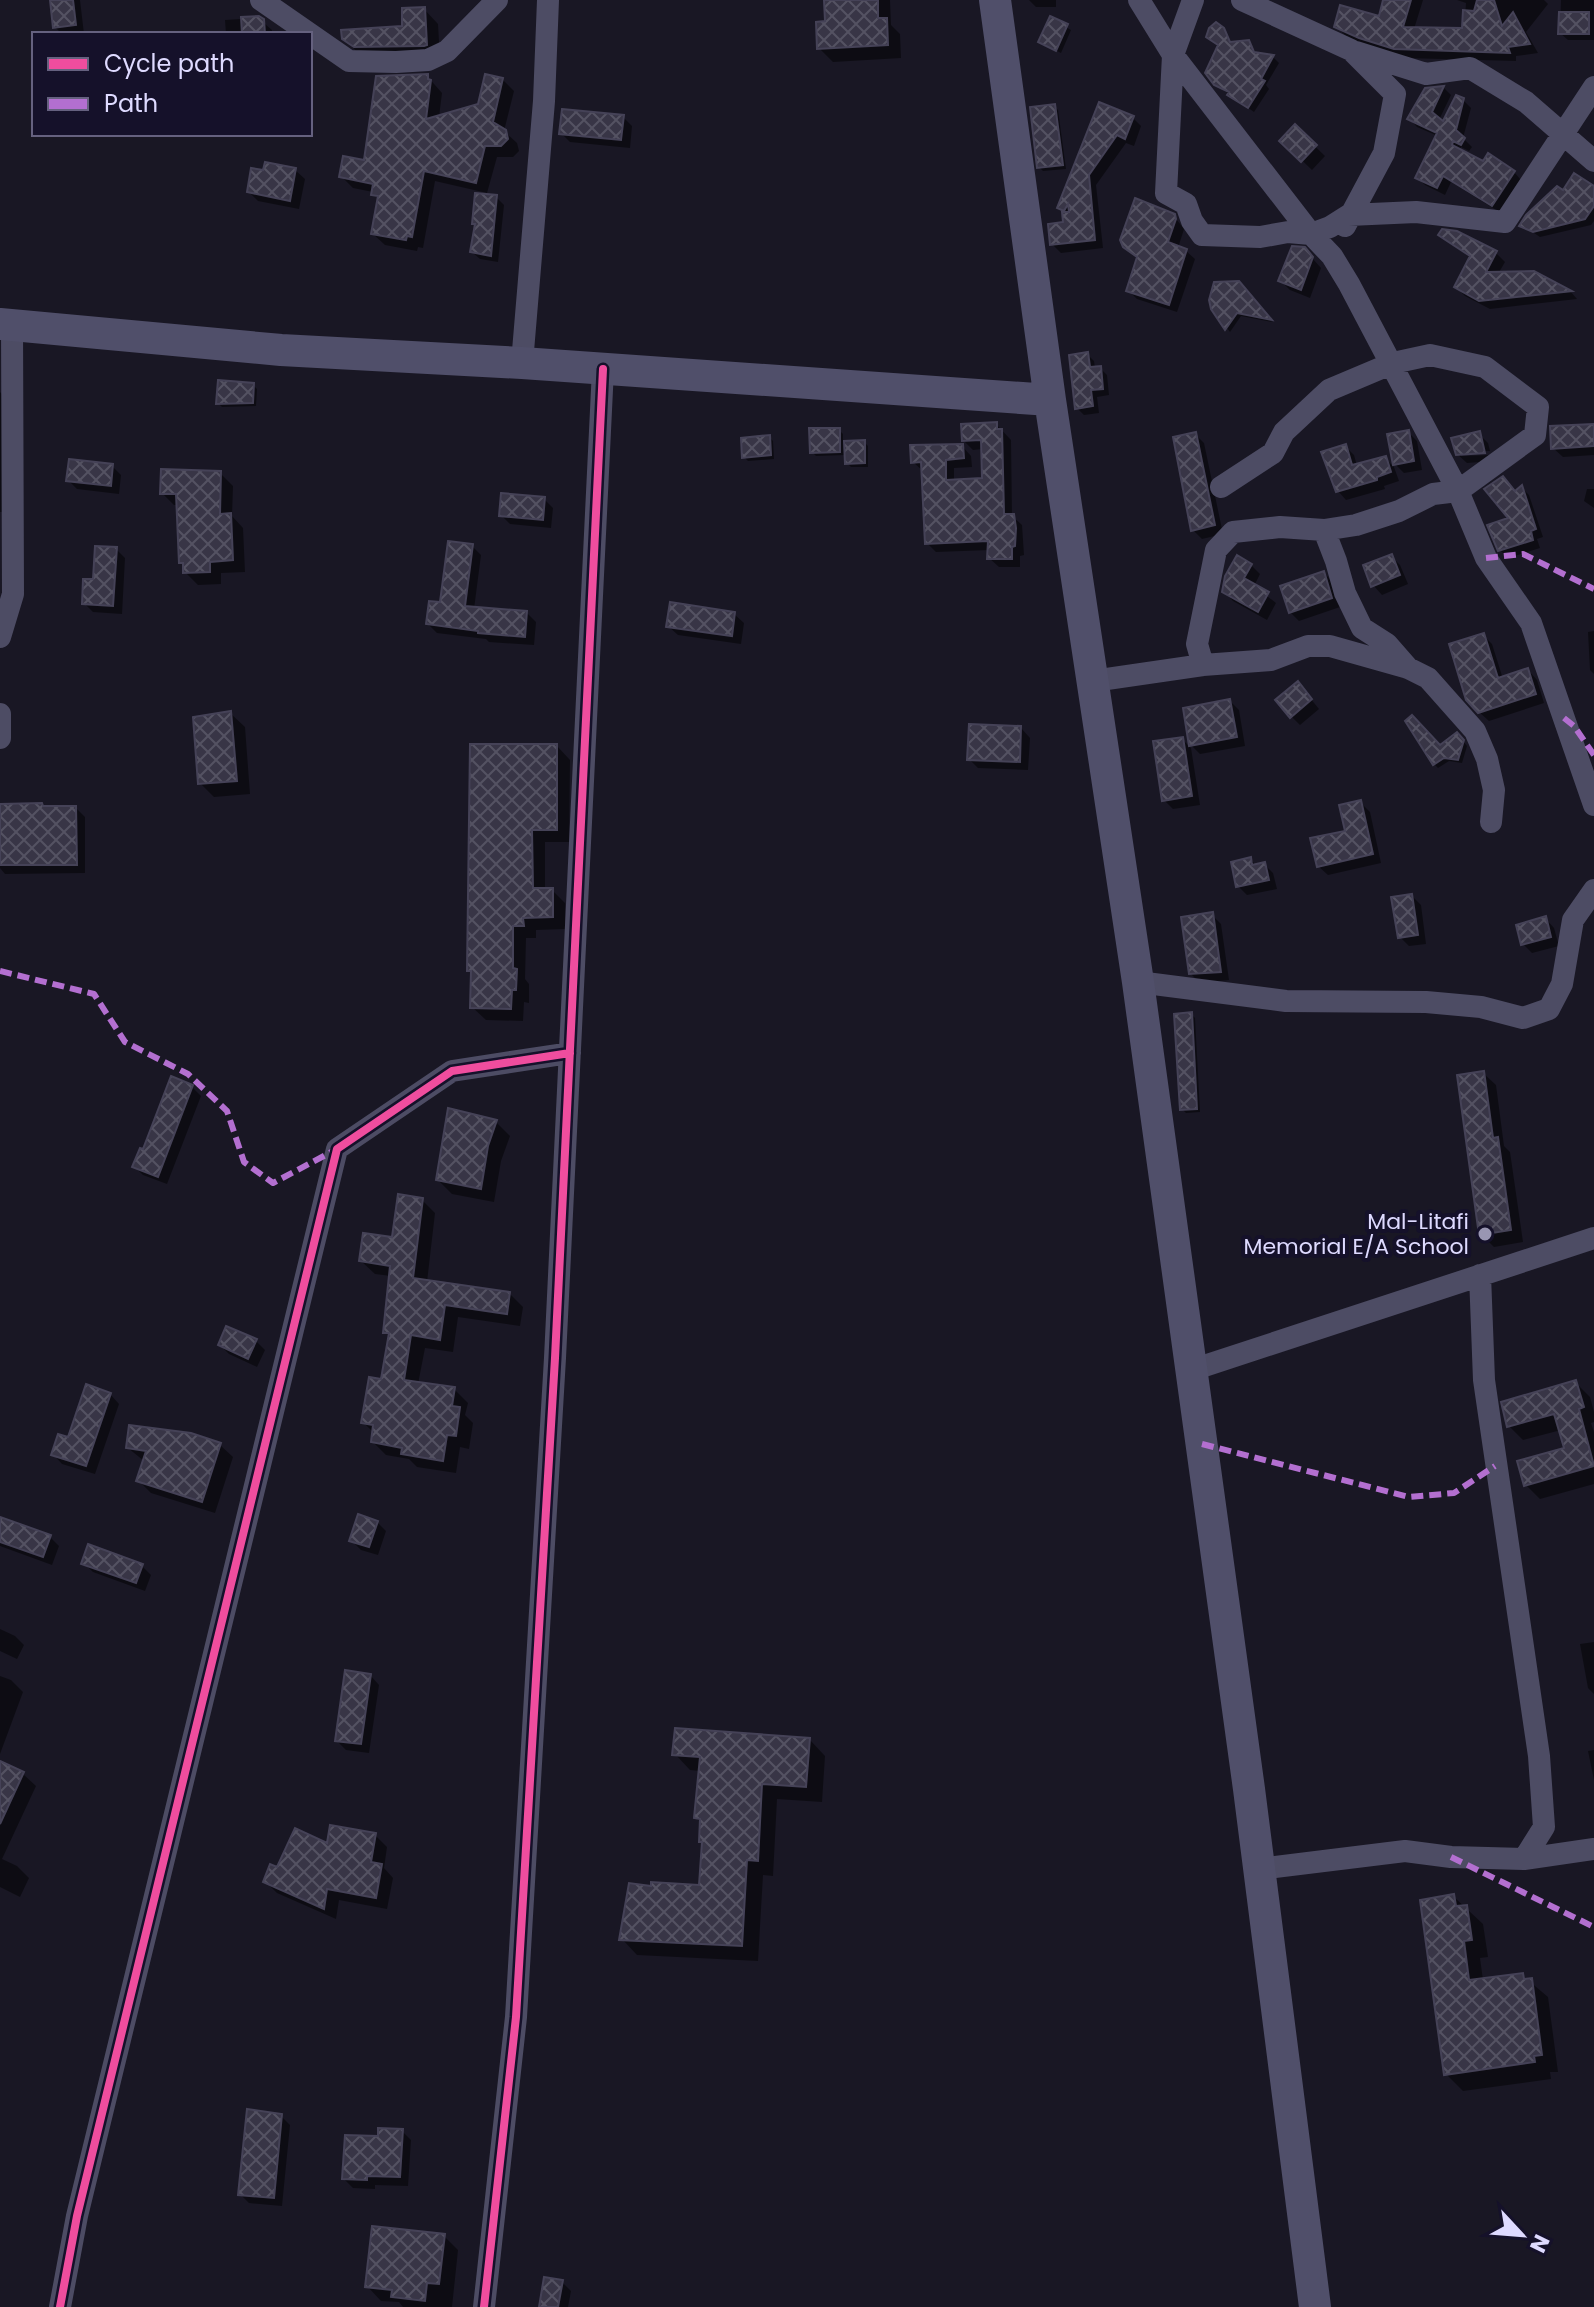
<svg xmlns="http://www.w3.org/2000/svg" width="1594" height="2307" viewBox="0 0 1594 2307" font-family="Poppins,sans-serif">
<defs>
<pattern id="building-cross-hatch" width="8" height="8" patternUnits="userSpaceOnUse" patternTransform="scale(2)"><rect width="8" height="8" fill="#383546"/><path d="M0 0l8 8M0 8l8-8" fill="none" stroke="#545262"/></pattern>
</defs>
<rect width="100%" height="100%" fill="#191724"/>
<path fill="#0007" d="M52,0H80L84,34H62L55,27Z
M826,0H890L891,25L900,34L901,58L833,62L819,48L827,23Z
M1029,0H1056V7H1036Z
M1385,0H1423L1414,29L1464,31L1466,3L1457,0H1544L1548,4L1526,32L1538,53L1516,56V61L1405,58L1370,47L1346,36L1336,26L1380,19Z
M1561,0H1594V40H1568L1560,33Z
M424,9L438,24L440,59L358,53L344,38L405,28Z
M258,18L272,30V34H226L225,20Z
M1051,19L1071,30L1061,53L1040,42Z
M1222,29L1233,44L1248,42L1257,54L1273,57L1279,63L1266,85L1269,89L1254,112L1215,84L1220,46L1208,36Z
M427,76L442,93L439,117L480,105L502,79L514,91L504,131L517,143L519,151L513,157H497L487,193L435,181L423,248L418,247L417,251L385,245L373,234L380,201L373,192L353,188L341,176L365,162Z
M1444,88L1451,95L1439,120L1444,124L1463,100L1471,108L1463,138L1472,147L1469,151L1461,147L1459,151L1484,163L1514,172L1521,180L1501,213L1451,182L1445,195L1425,185L1417,177L1438,136L1417,127L1410,119L1427,90Z
M1101,105L1133,118L1141,126L1134,146L1126,143L1096,185L1103,248L1061,253L1052,244L1065,224L1064,212L1059,207Z
M1054,106L1058,110L1066,169L1043,171L1039,167Z
M623,117L632,126L630,148L570,142L561,133Z
M1295,127L1325,156L1312,170L1282,141Z
M295,170L305,179L299,209L258,201L249,192Z
M1594,189V221L1591,225L1540,237L1522,225Z
M496,197L504,205L498,262L480,259L472,252L477,226L474,223Z
M1173,215L1184,229L1178,248L1186,251L1195,259L1177,312L1137,299L1128,290L1139,259L1125,246Z
M1441,235L1496,253L1505,262L1498,274L1533,273L1571,292L1577,299L1490,309L1465,296L1456,287L1471,258Z
M1304,249L1321,268L1310,298L1290,290L1281,281Z
M1243,288L1272,322L1241,316L1230,332L1213,309Z
M1087,354L1094,361L1095,369L1100,368L1107,375L1109,395L1097,397L1099,413L1084,415L1077,408Z
M253,385L257,389L256,406L222,407L218,403Z
M0,392L6,399L9,512H0Z
M996,424L1011,440L1012,516L1022,525L1024,555L1020,556V567H999L989,558L990,550L936,552L927,543L924,472L913,462L962,446L971,456L972,467L954,468V481L984,480L983,449L973,450L964,441Z
M1594,426V455L1563,457L1553,448Z
M839,430L843,434V443L864,442L868,446V467H851L847,463L846,455L816,456L812,452Z
M1408,432L1417,441L1422,470L1404,473L1395,464Z
M1195,434L1204,443L1223,534L1202,539L1193,530Z
M1479,434L1488,443L1490,451L1461,452V456L1491,455L1492,461L1467,463L1457,454Z
M769,437L773,441L774,459L748,461L744,457Z
M1345,446L1354,455L1357,466L1385,458L1394,467L1399,481L1384,486L1385,489L1346,500L1338,491Z
M112,466L121,475L119,494L77,489L68,480Z
M220,473L233,486L232,516L243,528L245,572L221,573V584L198,585L185,572V566L181,562L179,505H174L162,493Z
M1522,488L1529,495L1543,537L1537,539L1540,548L1508,558L1500,550L1512,519L1516,493Z
M1587,489H1594V508L1584,501Z
M544,499L553,508L551,528L510,524L501,515Z
M472,546L481,555L474,609L527,613L536,622L534,645L489,642L486,639L437,633L428,624L442,604Z
M116,549L125,558L122,614L93,612L84,603Z
M1391,556L1400,565L1408,584L1382,595L1373,585Z
M1251,565L1260,574L1254,586L1276,603L1267,620L1233,601L1224,591Z
M1324,573L1333,582L1340,607L1299,621L1290,612Z
M734,614L744,623L741,644L678,635L668,626Z
M1594,631V674L1590,670L1588,632Z
M1483,635L1492,644L1503,679L1528,670L1537,680L1544,703L1489,721L1479,712Z
M1306,693L1319,709L1300,725L1291,716Z
M1230,701L1239,710L1245,746L1200,754L1191,745Z
M230,713L245,727L250,794L214,797L200,783Z
M1021,728L1030,738L1028,770L978,768L969,759Z
M1457,734L1467,746L1462,763L1449,761L1438,768L1434,764L1440,748Z
M1182,739L1191,748L1200,805L1173,809L1164,800Z
M557,746L570,760L569,842H545V890H552L565,903V929L536,930V938H526L525,979L529,984V1003L524,1002L523,1021L486,1020L472,1007L473,975L469,970Z
M1360,802L1370,812L1381,863L1328,875L1318,866L1347,832Z
M0,806L76,808L85,817V873L5,874L0,868Z
M1250,859L1257,866L1264,864L1273,873L1277,889L1247,895L1238,886Z
M1412,896L1421,905L1426,944L1409,946L1400,937Z
M1212,915L1221,924L1229,980L1200,983L1190,973Z
M1545,918L1554,928L1559,946L1532,953L1523,944Z
M1191,1014L1195,1018L1200,1112L1186,1113L1182,1109Z
M1483,1073L1496,1085L1504,1146L1510,1152L1523,1242L1494,1247L1481,1234Z
M192,1087L201,1096L167,1184L143,1175L134,1166Z
M496,1122L510,1136L501,1161L494,1202L452,1194L438,1180Z
M422,1200L435,1213L427,1282L509,1293L523,1307L520,1326L458,1317L453,1352L425,1348L418,1384L454,1389L468,1403L465,1415L473,1423L469,1449L460,1447L456,1473L417,1467L409,1459L386,1455L373,1442L374,1433L363,1422L383,1381L391,1337L385,1332L391,1276L375,1274L361,1261L394,1239Z
M256,1341L265,1350L257,1367L229,1354L220,1345Z
M1576,1383L1590,1397L1594,1412V1422L1591,1423L1594,1432V1484L1540,1499L1526,1485L1566,1449L1561,1430L1523,1440L1509,1426Z
M110,1394L119,1404L95,1474L62,1464L53,1454Z
M220,1445L233,1457L215,1513L151,1493L138,1480L144,1461L128,1448Z
M0,1519L50,1537L59,1546L52,1565L0,1546Z
M377,1522L386,1531L378,1555L361,1550L352,1541Z
M84,1563L142,1566L151,1575L145,1591L93,1572Z
M0,1629L15,1636L24,1645L17,1659L0,1651Z
M1594,1642V1694L1588,1688L1580,1644Z
M370,1675L379,1685L369,1753L346,1750L337,1741Z
M0,1676L11,1680L23,1692L0,1754Z
M810,1740L825,1756L822,1802L777,1799L773,1876L763,1875L758,1961L637,1955L622,1939L653,1888L701,1887L704,1844L701,1841L702,1823L696,1818L700,1771L690,1770L675,1754Z
M1594,1750V1780L1588,1751Z
M0,1763L23,1774L36,1786L2,1859L17,1866L29,1878L20,1897L0,1887Z
M375,1835L387,1847L384,1868L393,1878L387,1909L339,1900L336,1919L277,1893L265,1881L278,1870L329,1846Z
M1454,1897L1483,1924L1488,1957L1480,1958L1483,1980L1522,1975L1548,1997L1558,2072H1550L1551,2079L1463,2091L1446,2074Z
M281,2116L290,2125L282,2206L249,2203L240,2194Z
M402,2131L411,2140L408,2186L375,2185V2189L353,2188L344,2179L380,2138Z
M444,2236L458,2250L452,2307H403L399,2302L381,2301L367,2286Z
M562,2282L571,2291L568,2307H541Z"/>
<path fill="url(#building-cross-hatch)" stroke="#454257" stroke-width="2" d="M50,0H73L76,25L53,28Z
M824,0H878V18H887L888,45L817,49L816,22L825,21Z
M1383,0H1411L1403,27L1462,28L1463,10L1474,11L1477,0H1494L1502,26L1513,12L1530,44L1508,47L1510,53L1394,49L1359,38L1334,27L1340,5L1379,16Z
M425,7L427,45L424,46L354,47L342,39L341,30L402,26V8Z
M1559,12H1589V34H1558Z
M259,16L264,19L265,34H242L241,17Z
M1050,16L1068,24L1056,51L1038,42Z
M1216,22L1224,28L1230,42L1249,40L1254,52L1274,55L1261,79L1265,81L1248,108L1227,95L1229,92L1214,85L1205,73L1218,45L1206,37L1209,28Z
M428,74V79L431,80L426,119L478,104L485,74L503,78L493,122L506,130L508,139L501,146H485L476,183L424,171L412,237L407,236L406,240L371,234L378,196L371,195L373,184L339,177L343,156L364,160L376,76Z
M1444,86L1432,112L1443,121L1456,95L1464,98L1456,130L1465,138L1461,145L1453,141L1452,145L1483,161L1488,153L1515,171L1492,206L1443,176L1437,188L1415,178L1437,133L1407,119L1425,88Z
M1099,102L1134,116L1125,139L1117,135L1089,175L1095,240L1050,245L1048,224L1063,222L1062,212H1069L1068,204L1064,211L1057,208Z
M1055,104L1063,165L1037,168L1030,107Z
M562,109L624,115L621,140L559,134Z
M1295,124L1317,145L1301,162L1279,141Z
M265,162L296,168L290,201L247,192L251,168L263,170Z
M1574,173L1594,186V206L1585,219L1533,232L1519,226L1526,215L1557,186L1563,190Z
M475,193L497,195L491,256L470,252L475,224H472Z
M1135,198L1175,214L1176,219L1168,242L1187,249L1169,305L1126,291L1137,257L1123,247L1120,240Z
M1442,229L1457,231L1497,251L1486,272L1534,271L1572,291L1479,301L1454,287L1470,256L1438,235Z
M1292,246L1305,247L1313,257L1301,290L1278,281Z
M1239,281L1272,320L1237,313L1225,330L1211,309L1209,300L1214,282Z
M1088,352L1090,367L1101,366L1103,389L1091,390L1093,406L1075,409L1069,355Z
M218,380L254,383L253,403L216,404Z
M997,422V429H1002L1004,514H1014L1016,528L1015,546L1012,547V559H987L988,541L925,544L921,462L911,463L910,445L963,444L964,458L946,460V480L982,478L981,440L962,441L961,424Z
M1594,424V446L1551,449L1550,426Z
M809,428H840V452L810,453Z
M1409,430L1414,461L1393,465L1387,434Z
M1480,431L1485,453L1456,455L1451,438Z
M1196,432L1215,525L1191,531L1173,437Z
M770,435L771,455L742,458L741,438Z
M865,440V463L845,464L844,441Z
M1346,444L1352,465L1386,456L1391,472L1377,477V480L1336,492L1321,452Z
M69,459L113,464L111,486L66,481Z
M161,469L221,471L220,514L231,513L233,560L210,562V572L183,573V563H179L176,494H160Z
M1503,476L1515,491L1522,485L1536,529L1531,531L1533,540L1498,551L1487,525L1508,518L1484,489Z
M501,493L545,497L543,520L499,516Z
M448,541L473,544L465,606L527,611L525,637L478,633V631L426,624L429,601L440,602Z
M95,546L117,547L113,606L82,604L83,579H93Z
M1392,554L1400,575L1371,587L1363,565Z
M1237,555L1252,564L1244,578L1269,592L1258,612L1222,592L1225,576Z
M1324,571L1332,598L1289,613L1280,586Z
M670,602L735,612L732,636L666,627Z
M1484,633L1498,678L1528,668L1536,694L1478,713L1466,700L1449,644Z
M1298,681L1312,699L1290,718L1275,700Z
M1230,699L1237,737L1189,746L1183,708Z
M231,711L237,781L198,784L193,717Z
M1412,715L1440,745L1457,732L1464,740L1458,760L1444,758L1433,765L1405,721Z
M969,724L1021,726L1020,762L967,760Z
M1183,737L1192,796L1162,801L1153,741Z
M470,744H557V830H532L533,888H553V917L523,918L524,926H513V968L517,969L516,990H512L511,1009L470,1008L471,971H467Z
M1361,800L1373,854L1317,867L1310,838L1345,831L1339,805Z
M42,803L43,806H76L77,865H0V804Z
M1251,857L1252,865L1265,862L1269,880L1236,887L1231,862Z
M1412,894L1418,935L1398,938L1391,897Z
M1213,912L1221,972L1189,974L1181,917Z
M1546,916L1551,937L1521,945L1516,925Z
M1192,1012L1197,1109L1180,1110L1174,1014Z
M1484,1071L1493,1138L1498,1137L1511,1230L1479,1235L1457,1075Z
M171,1076L193,1085L158,1177L132,1167L140,1148L143,1149Z
M448,1108L497,1120L488,1146L481,1189L436,1180Z
M398,1194L423,1198L413,1278L510,1292L507,1314L445,1305L440,1340L411,1335L404,1380L455,1387L452,1406L460,1407L456,1436L447,1435L443,1461L401,1454L402,1448L371,1442L373,1425L361,1423L369,1377L381,1379L389,1333H383L390,1266L359,1261L363,1233L392,1237Z
M226,1326L257,1339L248,1359L218,1345Z
M1576,1380L1584,1407L1579,1409L1594,1466L1524,1486L1517,1461L1564,1448L1554,1414L1507,1427L1501,1402Z
M86,1384L111,1393L86,1466L51,1455L58,1434L68,1437Z
M129,1425L191,1433L221,1443L202,1502L136,1481L146,1451L126,1448Z
M358,1514L378,1521L369,1547L349,1541Z
M0,1517L51,1535L43,1557L0,1542Z
M88,1544L143,1564L136,1583L81,1564Z
M345,1670L371,1674L361,1744L335,1741Z
M675,1728L810,1738L806,1787L762,1784L758,1861L747,1860L742,1946L619,1940L629,1883L651,1886V1882L699,1885L702,1842H699L700,1819L694,1818L700,1757L672,1755Z
M0,1761L24,1772L0,1824Z
M330,1825L376,1833L371,1862L382,1864L376,1898L327,1889L324,1909L263,1882L270,1864L277,1867L295,1828L327,1843Z
M1454,1894L1456,1906L1467,1905L1472,1940L1464,1941L1469,1980L1523,1973L1524,1979L1532,1978L1542,2055L1534,2056L1535,2062L1444,2075L1420,1900Z
M247,2109L282,2114L274,2198L238,2195Z
M378,2128L403,2129L400,2177L367,2176V2180L342,2179L345,2135L378,2136Z
M372,2226L445,2234L439,2284L427,2283L425,2301L391,2297L392,2290L365,2287Z
M544,2277L563,2280L558,2307H539Z"/>
<g fill="none" stroke-linecap="round" stroke-linejoin="round">
<path stroke="#4d4c64" stroke-width="22" d="M261,0L349,61L396,62L428,60L447,51L497,0
M1139,0L1173,55L1311,234L1332,256L1349,284L1458,491L1486,558L1531,623L1594,805
M1193,0L1173,55L1166,193L1186,204L1192,221L1202,235L1260,237L1288,232L1311,234L1330,227L1349,215L1416,212L1505,222L1594,87
M1242,0L1351,50L1395,94L1384,153L1345,226
M1356,52L1426,74L1470,68L1526,102L1594,161
M522,363L544,101L548,0
M1324,530L1336,561L1345,593L1362,628L1387,644L1408,668
M0,637L13,594L12,324
M1203,665L1271,660L1308,646H1330L1408,668L1428,678L1475,731L1487,759L1494,790L1491,822
M1093,681L1203,665L1197,644L1216,550L1233,532L1280,527L1324,530L1356,525L1399,511L1433,494L1458,491L1535,435L1538,407L1485,367L1430,355L1393,363L1329,390L1284,432L1273,453L1221,487
M0,714V738
M1138,982L1286,1001L1426,1002L1481,1007L1523,1018L1549,1009L1562,984L1573,920L1594,890
M1192,1370L1594,1238
M1524,1859L1594,1849
M1259,1869L1405,1851L1451,1857L1524,1859L1544,1827L1539,1756L1484,1380L1480,1275
M60,2307L77,2216L337,1149L452,1071L570,1053
M484,2307L516,2017L555,1358L603,369"/>
<path stroke="#504f6a" stroke-width="32" d="M995,0L1050,400L1138,982L1249,1789L1315,2307
M0,324L281,350L522,363L1050,400"/>
<path stroke="#b36fd0" stroke-width="6" stroke-dasharray="12 6" stroke-linecap="butt" d="M1486,558L1523,554L1594,589
M1564,718L1574,726L1594,755
M0,971L94,994L125,1042L188,1074L227,1111L244,1162L273,1183L337,1149
M1202,1444L1409,1497L1454,1493L1495,1466
M1451,1857L1594,1927"/>
<defs>
<path id="cycleway" d="M60,2307L77,2216L337,1149L452,1071L570,1053
M484,2307L516,2017L555,1358L603,369"/>
</defs>
<use href="#cycleway" stroke="#15112a" stroke-width="13"/>
<use href="#cycleway" stroke="#ef4d9e" stroke-width="8"/>
</g>
<circle fill="#9996b2" stroke="#15112a" stroke-width="3" cx="1485" cy="1234" r="8"/>
<g text-anchor="middle" stroke-width="8" stroke-linejoin="round" paint-order="stroke">
<g font-size="22" fill="#dedaff" stroke="#15112a" text-anchor="end">
<text x="1469" y="1229">Mal-Litafi<tspan x="1469" dy="25">Memorial E/A School</tspan></text>
</g>
</g>
<rect x="32" y="32" width="280" height="104" fill="#15112a" stroke="#65617f" stroke-width="2"/>
<rect x="48" y="58" width="40" height="12" fill="#ef4d9e" stroke="#65617f" stroke-width="2"/>
<text x="104" y="72" font-size="24" fill="#dedaff">Cycle path</text>
<rect x="48" y="98" width="40" height="12" fill="#b36fd0" stroke="#65617f" stroke-width="2"/>
<text x="104" y="112" font-size="24" fill="#dedaff">Path</text>
<g transform="translate(1522 2235) rotate(116)" stroke="#15112a" stroke-width="6" paint-order="stroke">
<path d="M0-6L14 30L0 20L-14 30Z" fill="#dedaff"/>
<text y="-12" font-size="22" font-weight="bold" text-anchor="middle" fill="#dedaff">N</text>
</g>
</svg>
